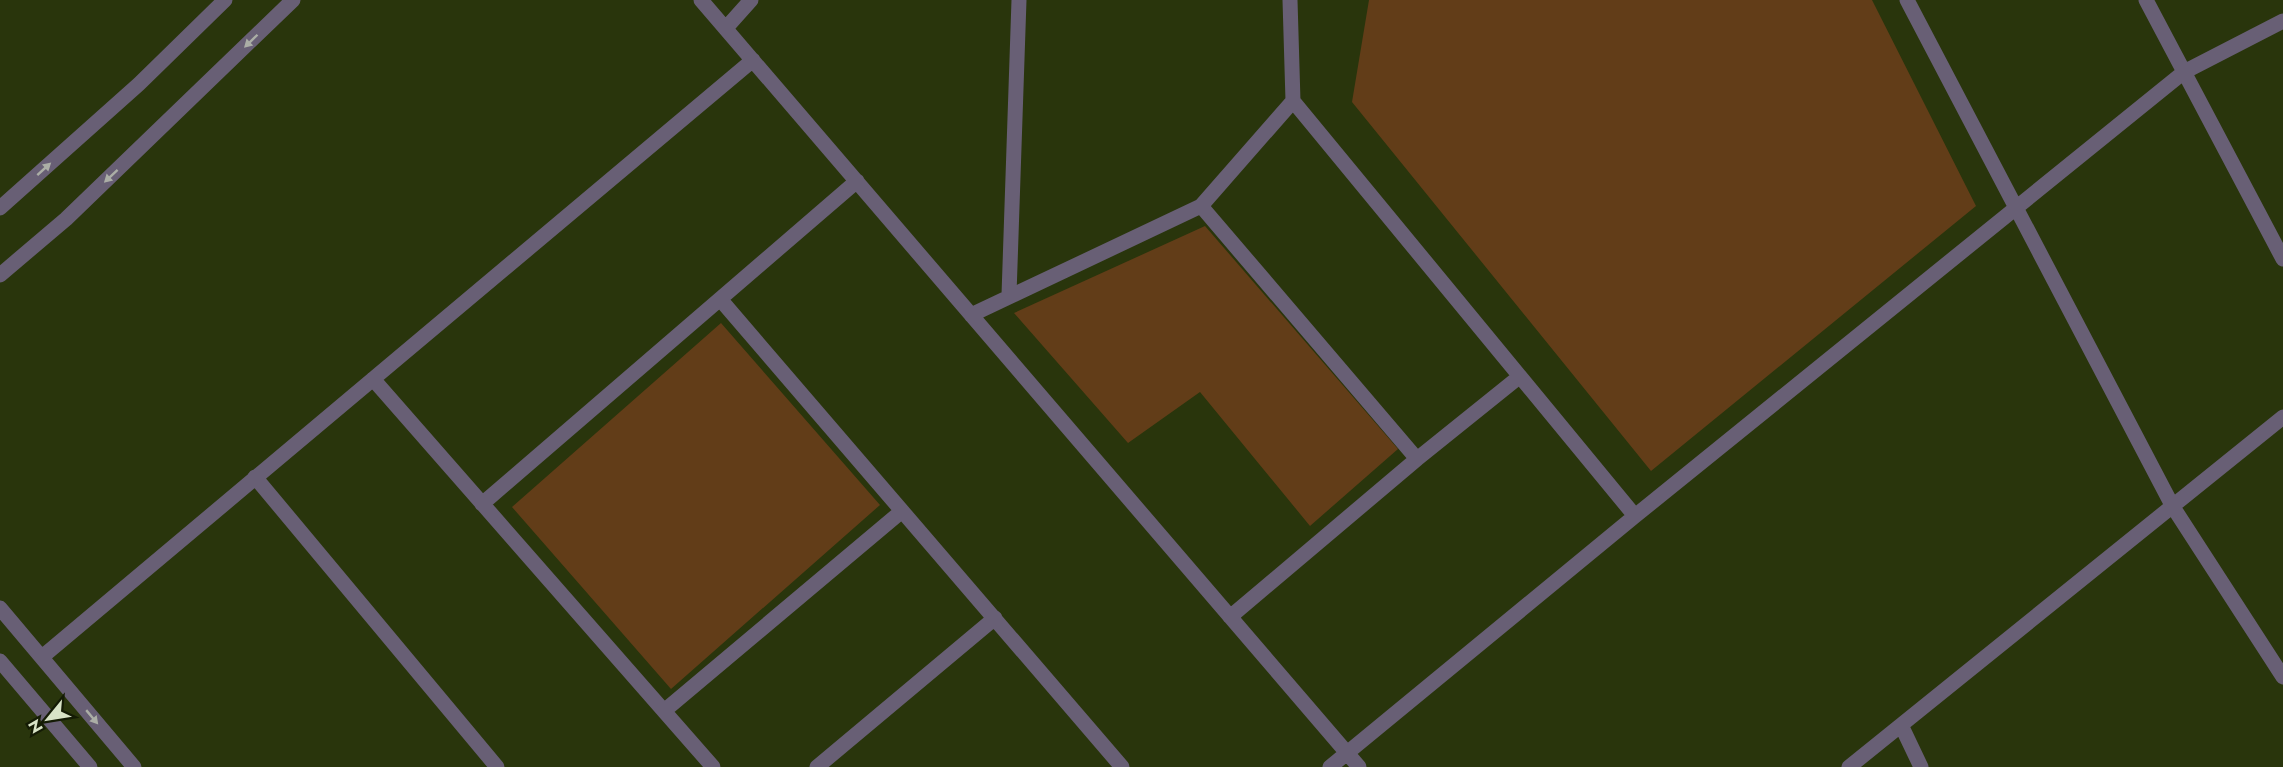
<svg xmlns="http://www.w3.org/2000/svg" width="2283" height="767" viewBox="0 0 2283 767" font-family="Jost,sans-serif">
<rect width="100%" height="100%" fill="#29350c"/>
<path fill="#623d18" d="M1369,0H1872L1976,206L1651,471L1352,102Z
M1205,226L1398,449L1310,526L1200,392L1128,443L1014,313Z
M721,323L880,505L671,689L512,507Z"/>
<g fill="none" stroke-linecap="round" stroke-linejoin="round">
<path stroke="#685f75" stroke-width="15" d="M701,0L1359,767
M1907,0L2173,507L2283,677
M2146,0L2283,259
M726,28L751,0
M1293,101L1635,516
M1201,206L1417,459
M0,208L139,84L225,0
M0,275L66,219L293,0
M1009,295L1019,0
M720,299L1122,767
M971,315L1201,206L1293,101L1290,0
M373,379L713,767
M255,477L497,767
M482,504L857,181
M0,608L134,767
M1230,617L1417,459L1519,377
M42,657L753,60
M0,661L90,767
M664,711L902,511
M1901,725L1921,767
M817,767L995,618
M1330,767L1635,516L2184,72L2283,21
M1849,767L2283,417"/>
</g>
<defs><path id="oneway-solid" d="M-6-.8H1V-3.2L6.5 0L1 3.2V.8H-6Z" transform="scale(1.5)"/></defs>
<g fill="#abaea6">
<use href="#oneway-solid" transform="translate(251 41) rotate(136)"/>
<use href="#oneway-solid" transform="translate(44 169) rotate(-42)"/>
<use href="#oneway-solid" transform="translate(111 176) rotate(137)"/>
<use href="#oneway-solid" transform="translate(92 717) rotate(50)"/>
</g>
<g transform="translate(48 719) rotate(240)" stroke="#141b05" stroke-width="4.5" paint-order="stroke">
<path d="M0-4.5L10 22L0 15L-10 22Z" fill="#d8e3c6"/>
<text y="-9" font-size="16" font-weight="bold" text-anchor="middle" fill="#d8e3c6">N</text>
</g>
</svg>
